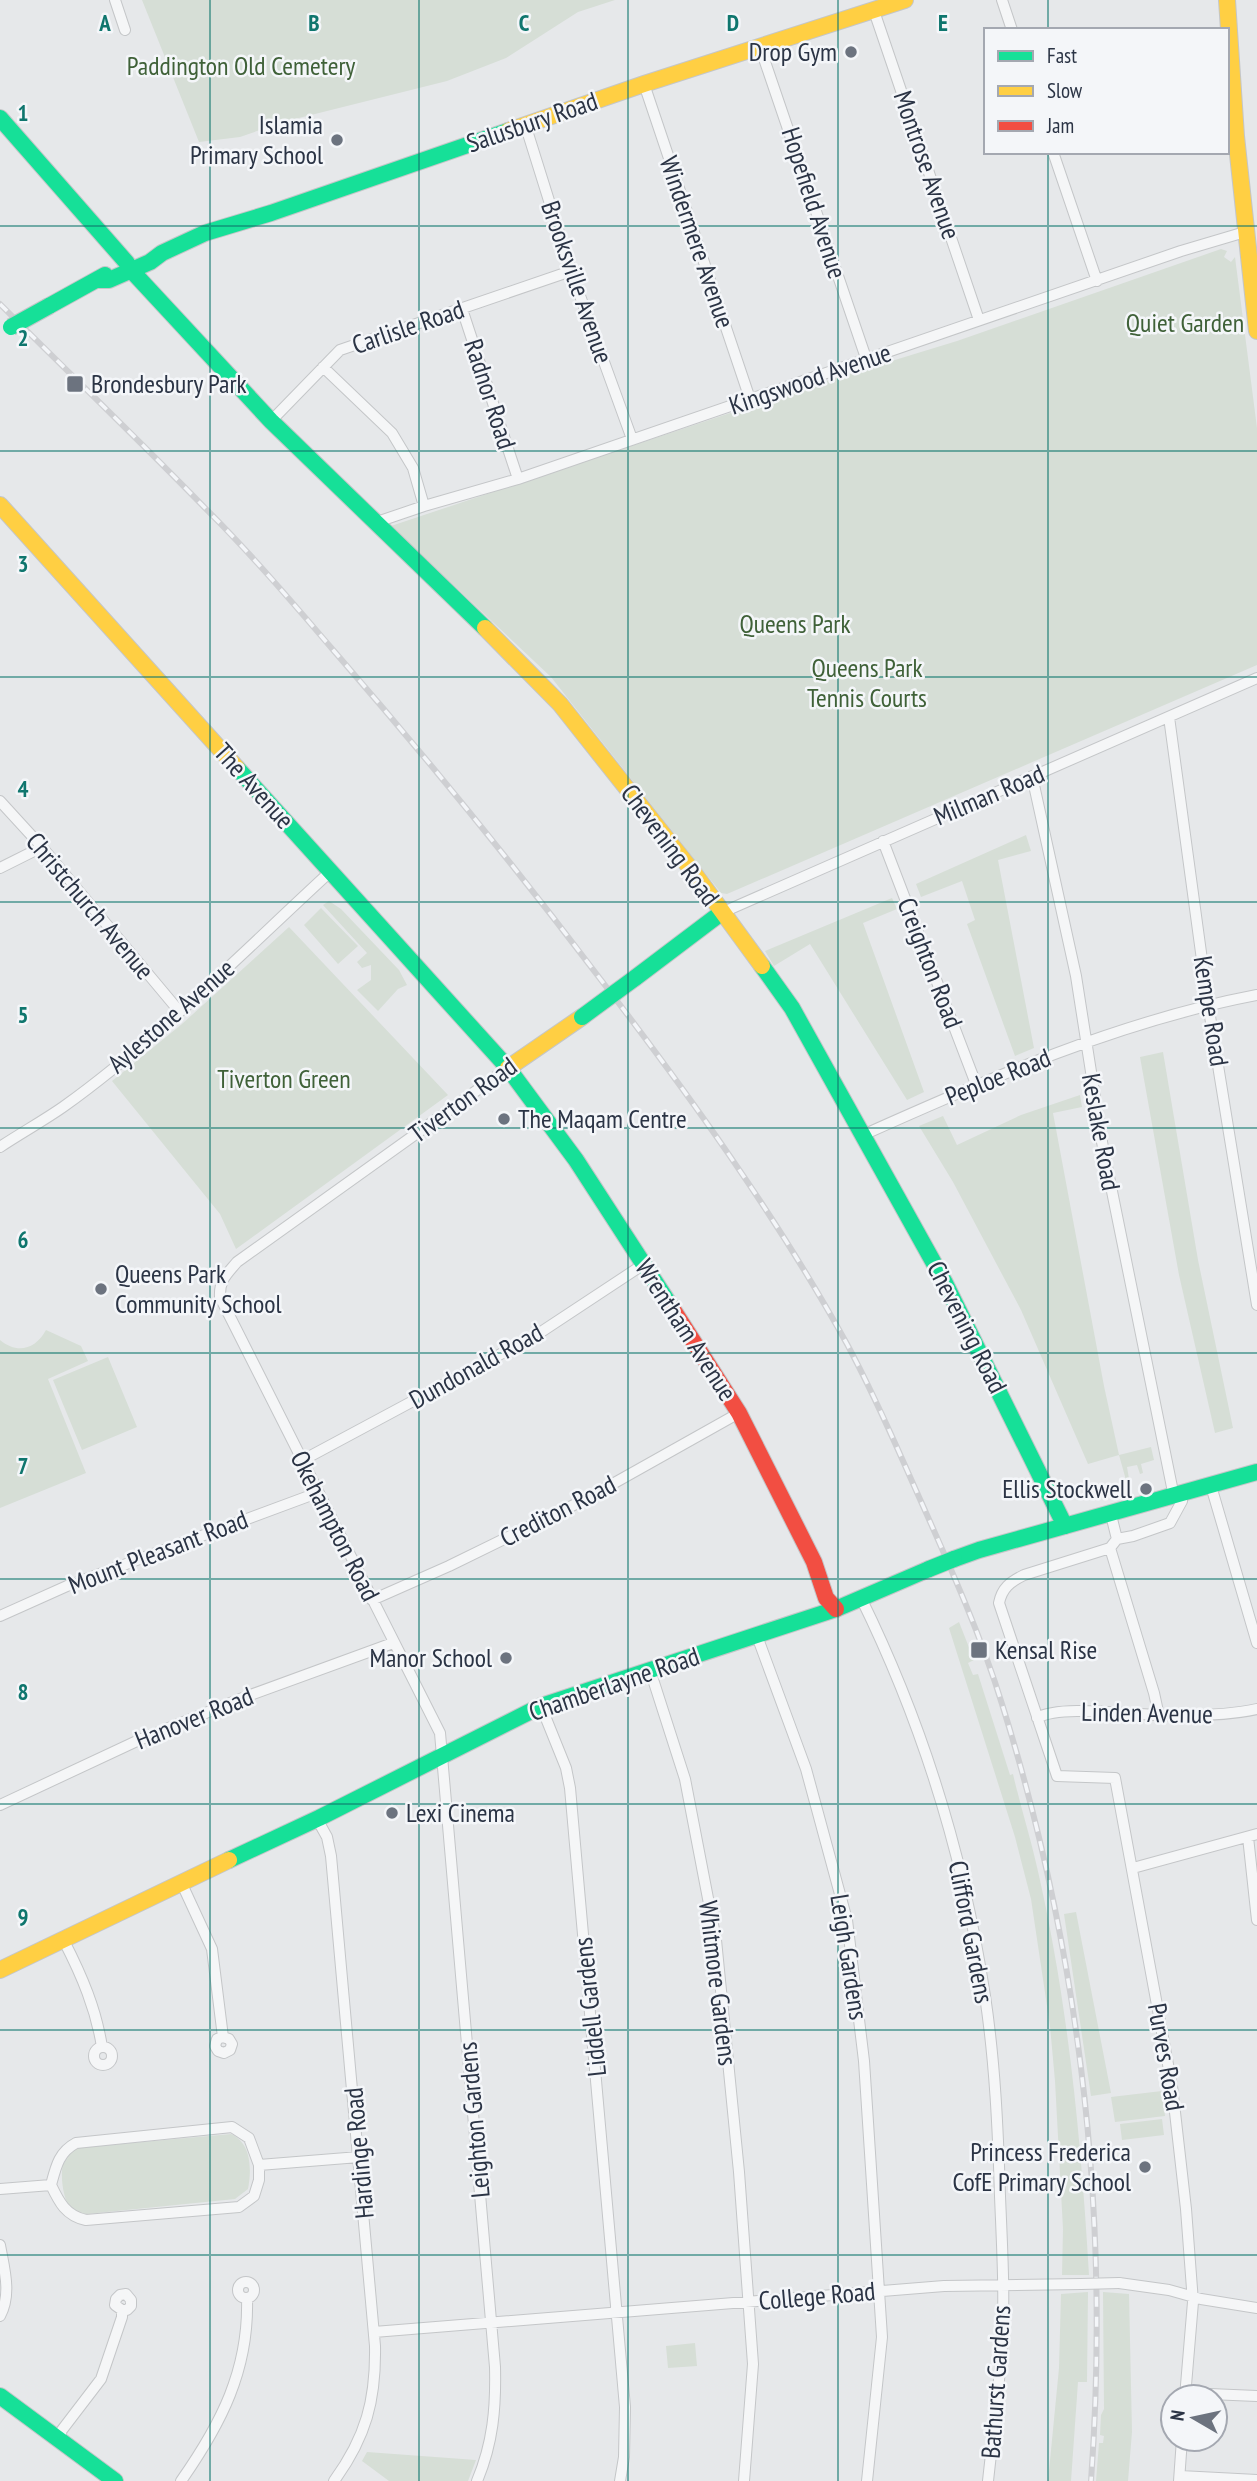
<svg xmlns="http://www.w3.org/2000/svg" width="1257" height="2481" viewBox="0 0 1257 2481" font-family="'PT Sans Narrow',sans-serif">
<rect width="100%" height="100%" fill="#e6e8ea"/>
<path fill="#d6ded6" d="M142,0H615L578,12L506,58L447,81L283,122L240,137L199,142Z
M1221,249L1227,251L1224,257L1231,262L1235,257L1257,428V665L727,894L721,893L551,677L391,526L823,382L957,341Z
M1026,835L1031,851L998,860L1034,1048L1015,1056L967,924L975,920L962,881L921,897L916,884Z
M892,898L897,909L863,923L924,1092L907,1100L810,944L774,966L765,951Z
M329,901L341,909L399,970L407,985L398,989L378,1011L357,990L371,980V965L362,968L357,962L367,953L323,905Z
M321,908L358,946L338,964L304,925Z
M289,927L448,1095L236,1249L220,1214L112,1081L182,1024Z
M1163,1052L1198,1260L1233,1428L1215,1433L1179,1275L1140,1057Z
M1080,1095L1082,1107L1053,1113L1104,1386L1119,1455L1151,1447L1154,1460L1141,1464L1143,1473L1140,1474L1137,1465L1127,1467L1129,1479L1126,1480L1119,1455L1088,1464L1021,1310L953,1182L919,1126L943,1116L957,1145L1021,1115Z
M46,1330L81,1346L88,1361L48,1379L86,1473L0,1508V1340C17,1354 35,1350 46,1330Z
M108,1357L137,1427L82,1450L53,1380Z
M959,1622L974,1660L968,1663L973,1675L978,1674L1010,1775L1013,1774C1020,1805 1030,1836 1037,1867C1068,2001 1081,2138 1089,2275H1062L1063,2229L1055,2081L1050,2026L1031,1899L1015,1837L949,1628Z
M1076,1912L1111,2093L1091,2096L1064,1914Z
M1162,2091L1165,2116L1115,2122L1111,2097Z
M1162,2119L1164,2135L1122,2140L1120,2124Z
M231,2134C251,2143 252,2168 248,2189L235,2199L87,2214C81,2213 75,2213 71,2209C62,2199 58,2166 67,2155C69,2152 73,2150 76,2148Z
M1088,2292L1087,2382H1078L1071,2481H1048L1059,2368L1061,2294Z
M1103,2292L1129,2294L1132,2432L1128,2481H1096L1099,2443H1103L1104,2436L1100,2435L1101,2415L1104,2409Z
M695,2343L697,2366L668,2368L666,2346Z
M367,2452L476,2460L468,2481H389L362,2461Z"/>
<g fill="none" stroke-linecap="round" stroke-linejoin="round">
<defs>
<path id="street" d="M115,0L125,30
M1002,0L1012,30
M874,11L979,320
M760,47L867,361
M644,84L750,399
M525,124L571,271L632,439
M1053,152L1097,281
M462,309L518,479
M323,367L392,433L413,468L424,506
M271,421L340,350L571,271
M374,523L424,506L518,479L1181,251L1245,232
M1169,717L1208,1004L1257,1305
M1032,776L1076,976L1102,1142L1172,1487
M0,801L42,847L179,1011
M883,841L976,1084
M0,868L42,847
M721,913L1257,678
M863,1135C990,1078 1120,1021 1257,995
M0,1147C21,1133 43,1121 63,1107C158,1039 245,950 331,871
M303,1460L538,1334L644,1264
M1211,1486L1257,1643
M1180,1494L1182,1501L1170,1523L1133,1536L1117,1539L1110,1548L1024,1575C1010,1582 1002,1588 999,1603L1057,1776L1115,1778L1172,2086L1186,2209L1193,2302L1185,2397
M1111,1515L1117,1539
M1110,1548L1154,1693L1159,1716
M861,1598C922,1722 964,1859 985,1996C995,2062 998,2129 1000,2196C1002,2246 1005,2295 1002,2344C999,2390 993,2435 988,2481
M372,1600L449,1566L584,1500L739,1413
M0,1616L67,1586L317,1493
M757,1636L806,1769L847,1920L864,2061L882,2337L867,2481
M650,1670L685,1779L716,1940L739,2172L753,2364L744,2481
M541,1706L566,1768L570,1788L625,2407L624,2457L620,2481
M1037,1718C1060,1704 1131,1715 1160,1715C1192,1716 1225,1716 1257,1709
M0,1805L139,1740L245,1697L393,1643
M317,1819L327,1837L331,1856L375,2346C376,2400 366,2437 334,2481
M1248,1837L1257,1920
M1133,1868L1257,1834
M181,1882L212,1949L223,2037L229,2039L232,2044L230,2050L224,2053L218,2051L215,2046L217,2039L223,2037
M64,1941C82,1976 96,2009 102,2047
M94 2056a9 9 0 1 1 18 0a9 9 0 1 1-18 0Z
M232,2127L249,2138L259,2165V2180L254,2196L239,2207L86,2220C66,2216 59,2202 51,2185C56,2166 59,2152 76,2143Z
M259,2165L359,2157
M0,2189L51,2185
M0,2245C4,2268 12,2294 0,2316
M238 2290a8 8 0 1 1 16 0a8 8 0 1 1-16 0Z
M1119,2283L1169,2290L1201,2299L1257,2308
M374,2332L944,2286L1081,2284
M1186,2393L1257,2396
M59,2440L62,2430L101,2379L122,2317V2310L115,2305L116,2299L120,2295L126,2294L131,2300V2306L127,2310H122
M1180,2476L1257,2480
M181,2481C221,2424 249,2370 247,2299
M477,2481C493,2443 496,2408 495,2367L440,1733L220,1297C219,1280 227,1274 237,1262L508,1068
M1179,2481L1182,2439"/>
<path id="fast" d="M0,118L127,263
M131,270L271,421L485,628
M99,280H109L150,262L162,253L205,233L271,213L508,131
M49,306L105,275
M237,768L508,1068L576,1160L672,1308
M762,966L792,1008L945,1283L1065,1526
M635,978L721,913
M954,1559L979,1550L1257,1472
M229,1860L319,1818L541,1706L836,1609L929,1569
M0,2396L115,2481"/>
<path id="slow" d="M1227,0L1236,136L1257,331
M508,131L644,84L905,0
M0,505L237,768
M485,628L560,704L694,873L762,966
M508,1068L582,1017
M0,1970L229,1860"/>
<path id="jam" d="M672,1308L739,1413L814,1562L826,1598L836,1609"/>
</defs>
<use href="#street" stroke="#c4c6c8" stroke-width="12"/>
<use href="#fast" stroke="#c4c6c8" stroke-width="18"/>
<use href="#slow" stroke="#c4c6c8" stroke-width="18"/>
<use href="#jam" stroke="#c4c6c8" stroke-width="18"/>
<use href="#street" stroke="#f5f6f7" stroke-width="10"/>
<use href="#fast" stroke="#16e098" stroke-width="16"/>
<use href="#slow" stroke="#ffcf43" stroke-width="16"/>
<use href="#jam" stroke="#f24e42" stroke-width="16"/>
<defs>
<path id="rail" d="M0,304C69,373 139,440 207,510C252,555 293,603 334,651C426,757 514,865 598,976C687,1092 776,1215 847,1344C869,1385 888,1427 907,1470C941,1547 977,1623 1002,1704C1081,1956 1110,2218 1091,2481"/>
</defs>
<use href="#rail" stroke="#cecfd2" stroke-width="6"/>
<use href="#rail" stroke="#f4f6f9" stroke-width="3.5" stroke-dasharray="10" stroke-linecap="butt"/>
<defs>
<path id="street-bridge" d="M1081,2284L1119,2283"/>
<path id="fast-bridge" d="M11,327L49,306
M582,1017L635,978
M929,1569L954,1559"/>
</defs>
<use href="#street-bridge" stroke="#c4c6c8" stroke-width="12" stroke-linecap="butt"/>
<use href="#fast-bridge" stroke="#c4c6c8" stroke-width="18" stroke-linecap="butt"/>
<use href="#street-bridge" stroke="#f5f6f7" stroke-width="10"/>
<use href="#fast-bridge" stroke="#16e098" stroke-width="16"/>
</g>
<path fill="none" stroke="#0f766e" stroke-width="2" stroke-opacity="0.55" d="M210,0V2481M419,0V2481M628,0V2481M838,0V2481M1048,0V30M1048,152V2481M0,226H1257M0,451H1257M0,677H1257M0,902H1257M0,1128H1257M0,1353H1257M0,1579H1257M0,1804H1257M0,2030H1257M0,2255H1257"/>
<g fill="#6c737f" stroke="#f4f6f9" stroke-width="2.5">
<circle cx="851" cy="52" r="7"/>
<circle cx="337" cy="140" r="7"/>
<rect x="66" y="375" width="18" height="18" rx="3.5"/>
<circle cx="504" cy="1119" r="7"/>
<circle cx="101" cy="1289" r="7"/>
<circle cx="1146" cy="1489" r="7"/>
<rect x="970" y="1641" width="18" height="18" rx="3.5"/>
<circle cx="506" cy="1658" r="7"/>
<circle cx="392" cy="1813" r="7"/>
<circle cx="1145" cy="2167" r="7"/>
</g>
<g text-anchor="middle" stroke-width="5" stroke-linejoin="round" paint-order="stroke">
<g font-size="26" fill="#2b3445" stroke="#f4f6f9" text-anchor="end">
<text x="837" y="61">Drop Gym</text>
<text x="323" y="134">Islamia<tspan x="323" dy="30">Primary School</tspan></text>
<text x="91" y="393" text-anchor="start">Brondesbury Park</text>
<text x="518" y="1128" text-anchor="start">The Maqam Centre</text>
<text x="115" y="1283" text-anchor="start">Queens Park<tspan x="115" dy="30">Community School</tspan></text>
<text x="1132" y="1498">Ellis Stockwell</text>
<text x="995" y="1659" text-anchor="start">Kensal Rise</text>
<text x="492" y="1667">Manor School</text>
<text x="406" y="1822" text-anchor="start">Lexi Cinema</text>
<text x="1131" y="2161">Princess Frederica<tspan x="1131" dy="30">CofE Primary School</tspan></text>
</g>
<g font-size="26" fill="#3f6138" stroke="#f4f6f9">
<text x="241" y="75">Paddington Old Cemetery</text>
<text x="1185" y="332">Quiet Garden</text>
<text x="795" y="633">Queens Park</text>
<text x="867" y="677">Queens Park<tspan x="867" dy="30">Tennis Courts</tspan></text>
<text x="284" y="1088">Tiverton Green</text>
</g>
<g font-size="26" fill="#2b3445" stroke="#f4f6f9">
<text transform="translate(532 122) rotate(-19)" y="9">Salusbury Road</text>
<text transform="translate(927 165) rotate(71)" y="9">Montrose Avenue</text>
<text transform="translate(814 203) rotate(72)" y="9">Hopefield Avenue</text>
<text transform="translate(697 242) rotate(71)" y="9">Windermere Avenue</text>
<text transform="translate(577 282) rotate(71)" y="9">Brooksville Avenue</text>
<text transform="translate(408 327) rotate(-19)" y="9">Carlisle Road</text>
<text transform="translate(810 379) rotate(-19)" y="9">Kingswood Avenue</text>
<text transform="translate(490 394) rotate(72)" y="9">Radnor Road</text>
<text transform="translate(254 786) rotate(48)" y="9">The Avenue</text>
<text transform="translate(989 795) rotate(-23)" y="9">Milman Road</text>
<text transform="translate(670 845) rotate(53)" y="9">Chevening Road</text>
<text transform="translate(90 906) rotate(50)" y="9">Christchurch Avenue</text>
<text transform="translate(930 963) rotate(69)" y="9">Creighton Road</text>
<text transform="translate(1211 1011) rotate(81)" y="9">Kempe Road</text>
<text transform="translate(171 1016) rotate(-41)" y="9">Aylestone Avenue</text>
<text transform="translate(998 1077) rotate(-22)" y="9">Peploe Road</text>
<text transform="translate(463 1100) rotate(-36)" y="9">Tiverton Road</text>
<text transform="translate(1101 1132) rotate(80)" y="9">Keslake Road</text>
<text transform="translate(967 1327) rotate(63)" y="9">Chevening Road</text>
<text transform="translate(686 1330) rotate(57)" y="9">Wrentham Avenue</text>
<text transform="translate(476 1366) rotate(-29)" y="9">Dundonald Road</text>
<text transform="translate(558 1511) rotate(-27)" y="9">Crediton Road</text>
<text transform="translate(335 1526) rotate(63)" y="9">Okehampton Road</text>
<text transform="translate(158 1552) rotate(-21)" y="9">Mount Pleasant Road</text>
<text transform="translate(614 1684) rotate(-19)" y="9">Chamberlayne Road</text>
<text transform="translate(1147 1713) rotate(1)" y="9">Linden Avenue</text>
<text transform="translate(194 1718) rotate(-22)" y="9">Hanover Road</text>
<text transform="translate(971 1932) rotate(79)" y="9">Clifford Gardens</text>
<text transform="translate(849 1957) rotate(81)" y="9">Leigh Gardens</text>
<text transform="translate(718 1983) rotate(83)" y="9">Whitmore Gardens</text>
<text transform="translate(590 2007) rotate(-96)" y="9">Liddell Gardens</text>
<text transform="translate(1166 2057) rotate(80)" y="9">Purves Road</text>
<text transform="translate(474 2120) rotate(-95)" y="9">Leighton Gardens</text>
<text transform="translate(359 2153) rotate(-95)" y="9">Hardinge Road</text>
<text transform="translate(817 2296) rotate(-5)" y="9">College Road</text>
<text transform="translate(996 2382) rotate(-86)" y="9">Bathurst Gardens</text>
</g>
</g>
<g font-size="23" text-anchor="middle" font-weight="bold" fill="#0f766e" stroke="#f4f6f9" stroke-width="5" stroke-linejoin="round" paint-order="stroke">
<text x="105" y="31">A</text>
<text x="314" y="31">B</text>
<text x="524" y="31">C</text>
<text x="733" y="31">D</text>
<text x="943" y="31">E</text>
<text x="23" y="121">1</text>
<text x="23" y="346">2</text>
<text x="23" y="572">3</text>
<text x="23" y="797">4</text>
<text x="23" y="1023">5</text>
<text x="23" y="1248">6</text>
<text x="23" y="1474">7</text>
<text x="23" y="1700">8</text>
<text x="23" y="1925">9</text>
</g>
<rect x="984" y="28" width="245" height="126" fill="#f4f6f9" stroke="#a4a8b1" stroke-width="2"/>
<rect x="998" y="51" width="35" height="10" fill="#16e098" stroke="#a4a8b1" stroke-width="2"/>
<text x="1047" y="63" font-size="21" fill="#2b3445">Fast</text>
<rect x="998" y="86" width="35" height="10" fill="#ffcf43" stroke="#a4a8b1" stroke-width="2"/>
<text x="1047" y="98" font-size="21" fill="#2b3445">Slow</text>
<rect x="998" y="121" width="35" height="10" fill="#f24e42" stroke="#a4a8b1" stroke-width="2"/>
<text x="1047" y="133" font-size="21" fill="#2b3445">Jam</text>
<g transform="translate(1194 2418) rotate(279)"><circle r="33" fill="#f4f6f9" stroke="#a4a8b1" stroke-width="2"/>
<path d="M0-5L12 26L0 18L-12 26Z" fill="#6c737f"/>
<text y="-10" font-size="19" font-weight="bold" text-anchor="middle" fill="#2b3445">N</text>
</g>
</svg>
